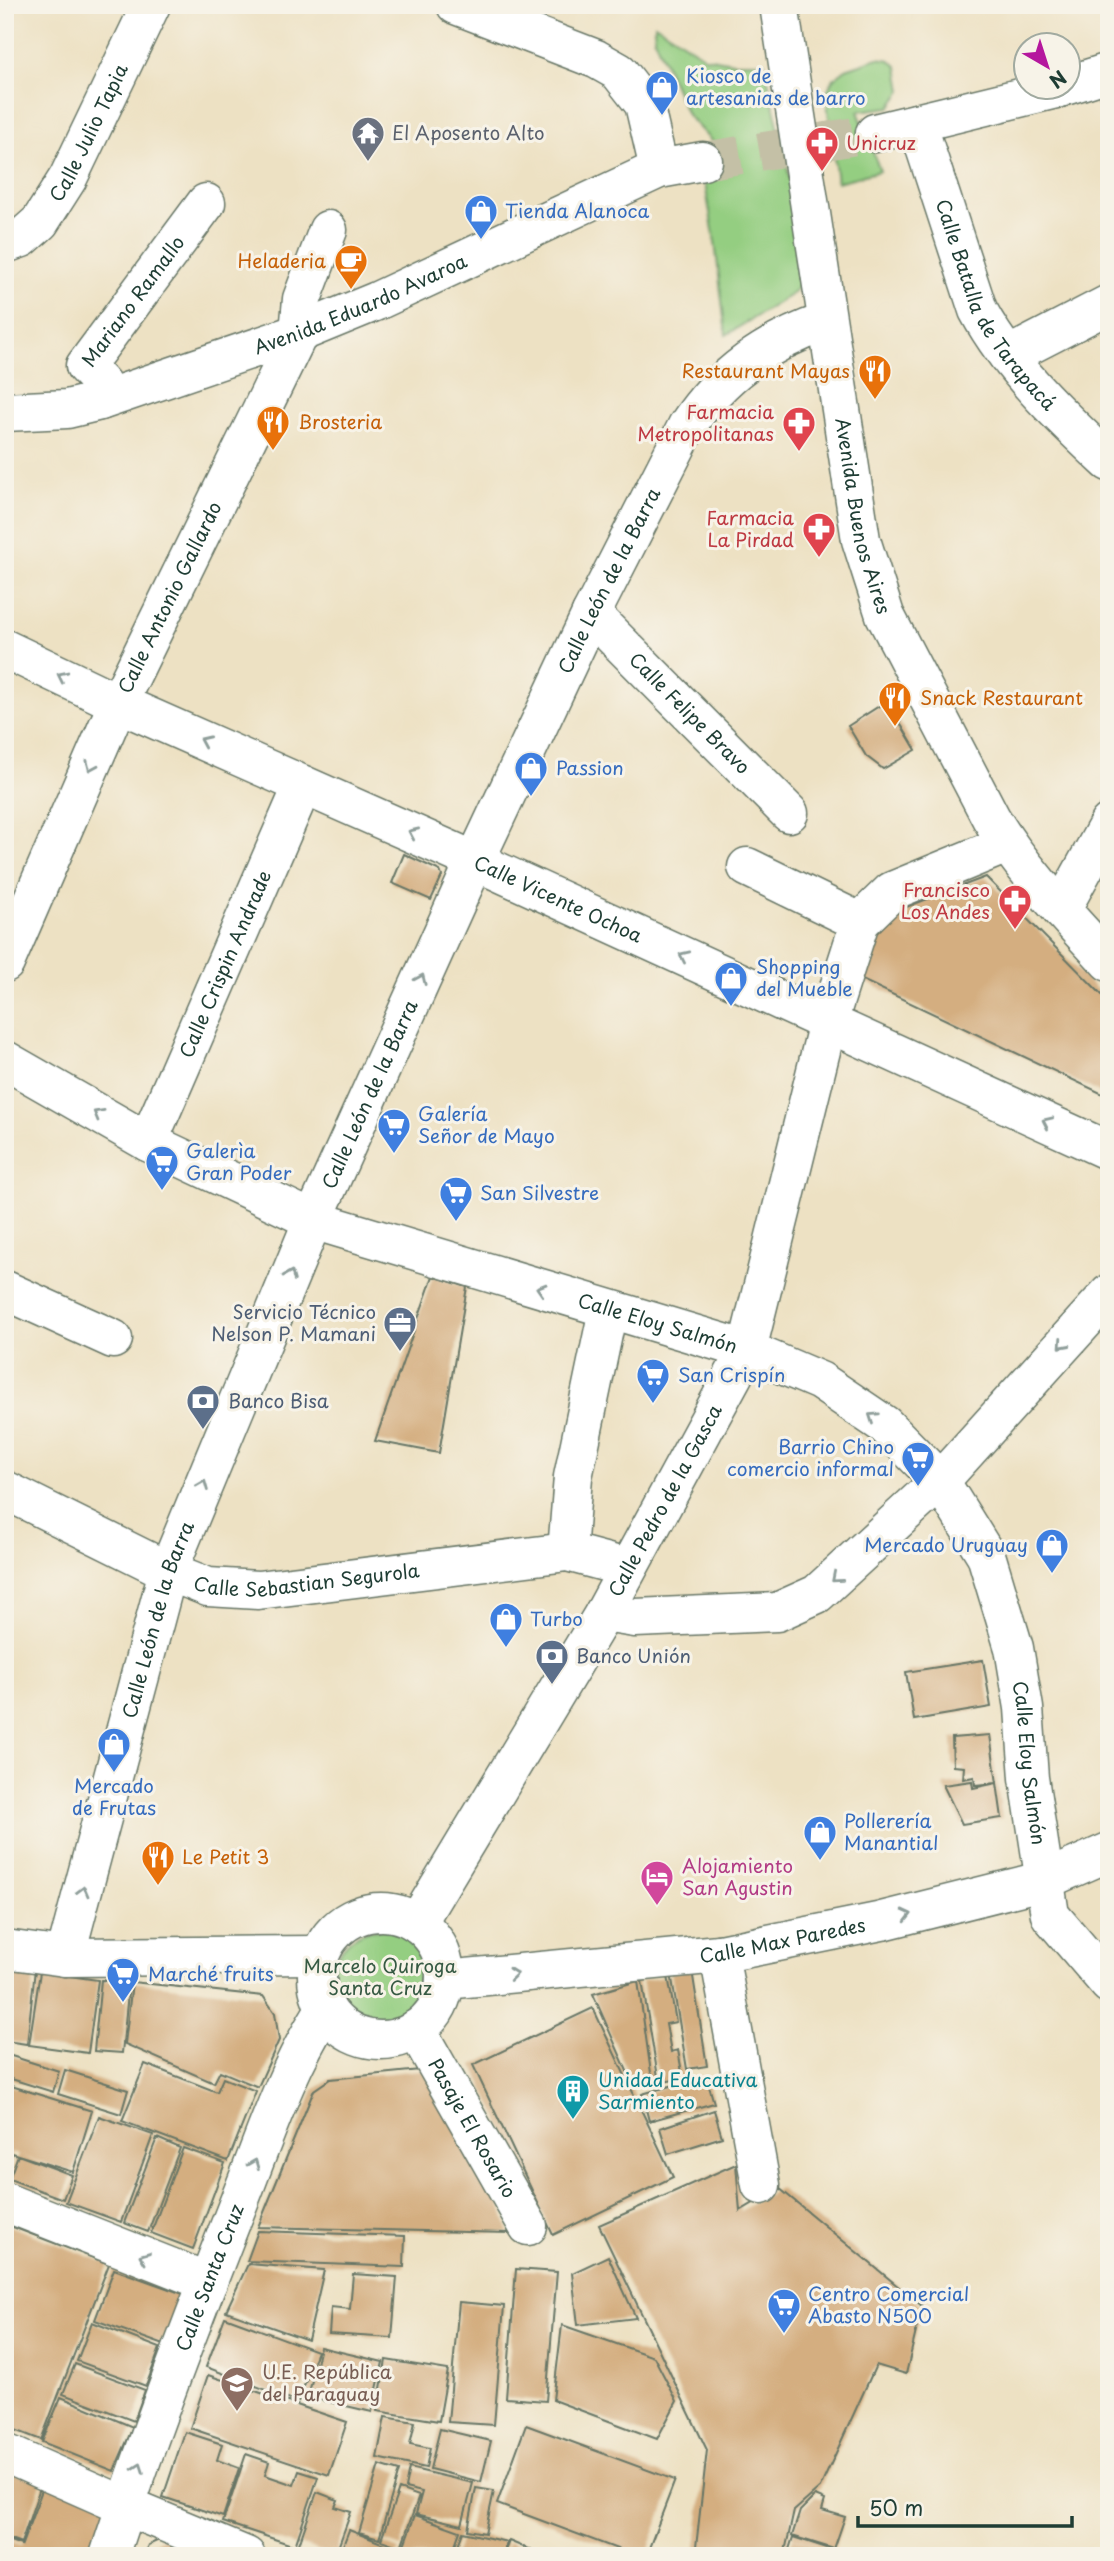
<svg xmlns="http://www.w3.org/2000/svg" width="1114" height="2561" viewBox="0 0 1114 2561" font-family="'Playpen Sans',sans-serif">
<rect width="100%" height="100%" fill="#f7f3e8"/>
<filter id="ink" filterUnits="userSpaceOnUse"><feTurbulence type="fractalNoise" baseFrequency=".0143" numOctaves="2"/><feDisplacementMap in="SourceGraphic" scale="14" xChannelSelector="R" yChannelSelector="G"/><feConvolveMatrix kernelMatrix="1 2 1 2 8 2 1 2 1" color-interpolation-filters="sRGB"/></filter>
<filter id="wash" filterUnits="userSpaceOnUse"><feTurbulence type="fractalNoise" baseFrequency=".00686" numOctaves="4" result="noise"/><feDisplacementMap in="SourceGraphic" scale="28" xChannelSelector="R" yChannelSelector="G"/><feGaussianBlur stdDeviation="1.57" result="paint"/><feColorMatrix in="noise" values="0 0 0 0 0 0 0 0 0 0 0 0 0 0 0 0 0 1.4 0 .05"/><feComposite in="paint" operator="in"/></filter>
<g filter="url(#wash)">
<rect width="100%" height="100%" fill="#ede1c3"/>
<path fill="#94ce81" stroke="#5a865a" stroke-width="2" d="M655,24L705,57L733,62H764L807,258L801,285L789,296L726,335L715,242L703,172L720,166L718,148L687,115L654,38Z
M878,58L890,60L898,67L902,91L890,107L858,111L880,171L837,182L826,94L833,79L846,69Z
M333 1977a48 48 0 1 1 96 0a48 48 0 1 1-96 0Z"/>
<g id="blocks">
<path fill="#d4ae80" d="M887,701L916,750L883,769L866,756L848,726Z
M404,854L440,871L442,876L431,900L392,883Z
M986,877L1109,1002V1097L862,980L869,942L885,915Z
M433,1276L467,1287L439,1453L375,1441Z
M983,1660L991,1707L914,1720L906,1672Z
M990,1735L997,1783L975,1785L974,1777L963,1779L964,1767L953,1766L952,1738Z
M972,1781L973,1788L997,1783L1002,1818L962,1824L943,1785Z
M5,1966L35,1969L27,2044L5,2041Z
M692,1970L707,2066L687,2069L671,1973Z
M40,1972L98,1980L88,2053L29,2045Z
M668,1976L676,2022L666,2024L671,2052L678,2050L683,2078L659,2083L642,1981Z
M101,1980L129,1983L122,2053L94,2051Z
M638,1981L652,2080L634,2087L593,1994Z
M132,1982L263,1996L275,2013L279,2040L258,2087L220,2071L214,2083L125,2044Z
M593,2008L673,2177L553,2235L473,2065Z
M5,2054L59,2071L53,2092L5,2077Z
M145,2064L217,2092L223,2078L256,2091L228,2161L122,2121Z
M430,2069L497,2192L509,2233L258,2227L314,2090L330,2079Z
M65,2070L128,2090L121,2114L58,2094Z
M706,2076L714,2103L649,2121L642,2094Z
M5,2084L92,2111L73,2172L5,2151Z
M714,2110L722,2137L668,2154L660,2128Z
M99,2116L153,2135L121,2222L66,2202Z
M157,2138L180,2148L148,2232L124,2223Z
M183,2148L225,2163L193,2249L151,2233Z
M5,2152L12,2154L6,2176H5Z
M18,2155L72,2175L63,2199L9,2179Z
M736,2164L740,2211L779,2188L922,2306L906,2374L876,2365L820,2488L794,2511L784,2556H695L707,2450L599,2225Z
M5,2224L109,2264L41,2440L5,2426Z
M258,2231L405,2236L404,2267L247,2261Z
M608,2256L636,2318L578,2325L572,2273Z
M248,2264L324,2270L308,2340L226,2311Z
M114,2269L183,2294L164,2345L95,2320Z
M516,2269L557,2272L546,2401L506,2398Z
M353,2274L397,2277L392,2338L329,2334L331,2307L350,2309Z
M459,2302L504,2306L494,2425L448,2422Z
M225,2317L317,2351L298,2402L206,2367Z
M92,2322L160,2348L146,2386L77,2361Z
M562,2325L654,2357L677,2401L657,2439L553,2400Z
M320,2347L383,2362L372,2412L308,2397Z
M386,2360L448,2370L439,2421L377,2411Z
M75,2364L145,2390L134,2421L63,2394Z
M208,2375L347,2422L329,2475L190,2428Z
M61,2397L133,2427L114,2471L42,2442Z
M385,2417L415,2422L410,2444L430,2448L426,2468L377,2458Z
M526,2425L675,2480L646,2556H636L497,2504Z
M440,2429L491,2441L481,2482L430,2469Z
M185,2432L222,2444L217,2460L239,2468L223,2517L163,2497Z
M246,2454L269,2462L265,2475L294,2485L299,2471L318,2477L295,2546L223,2522Z
M379,2465L399,2471L379,2539L359,2533Z
M409,2468L473,2483L462,2525L416,2514L422,2492L405,2488Z
M5,2470L42,2482L21,2543L5,2537Z
M45,2482L111,2506L93,2556H5V2539L21,2545V2547Z
M476,2488L494,2491L485,2533L468,2530Z
M399,2489L419,2496L401,2547L381,2540Z
M317,2492L338,2500L335,2507L351,2512L335,2556L299,2544Z
M815,2496L825,2500L822,2510L845,2517L834,2549L792,2536L800,2511Z
M415,2515L460,2531L451,2556H400Z
M349,2530L399,2550L397,2556H339Z
M463,2532L507,2542L501,2556H454Z
M168,2536L216,2556H143L148,2545Z
M793,2537L833,2550L831,2556H787Z
M509,2541L545,2556H503Z"/>
</g>
</g>
<g filter="url(#ink)">
<use href="#blocks" fill-opacity="0" stroke="#677666" stroke-width="2"/>
<g fill="none" stroke-linecap="round" stroke-linejoin="round">
<path stroke="#c4c0a6" stroke-width="38" stroke-dasharray="38 19" stroke-linecap="butt" d="M703,161L875,133"/>
<defs>
<g id="minor">
<path d="M456,5L596,59L619,72L644,104L659,169"/>
<path d="M1068,85L1109,72"/>
<path id="s1" d="M917,123L978,310C1009,368 1061,417 1109,462"/>
<path d="M875,133L1060,88"/>
<path id="s2" d="M5,244L22,238L40,222L68,178L151,5"/>
<path d="M1008,356L1109,304"/>
<path id="s3" d="M100,401L101,383L85,366L206,203"/>
<path id="s4" d="M5,412L67,409L100,401L299,333L377,301L659,169L703,161"/>
<path id="s5" d="M591,614L789,813"/>
<path id="s6" d="M5,649L118,703L475,861L1109,1151"/>
<path d="M747,867L860,922"/>
<path d="M1061,910L1109,823"/>
<path id="s7" d="M5,963L118,703L299,333L302,299L328,230"/>
<path id="s8" d="M5,1060L148,1142L313,1220L747,1350L820,1381L885,1425L940,1481L986,1555L1014,1648L1024,1708L1029,1778L1050,1915L1109,1984"/>
<path id="s9" d="M148,1142L303,785"/>
<path d="M5,1290L113,1339"/>
<path id="s10" d="M5,1490L168,1571L208,1587L258,1590L567,1552L627,1568"/>
<path d="M567,1552L573,1477L608,1310"/>
<path d="M604,1613L635,1618L777,1612L817,1594L940,1481L1109,1294"/>
<path id="s11" d="M417,1923L604,1613L747,1350L828,1022L860,922L892,891L1007,844"/>
<path d="M719,1954L761,2185"/>
<path id="s12" d="M65,1957L168,1571L313,1220L475,861L591,614L687,426C721,374 767,342 826,322"/>
<path id="s13" d="M416,2029L528,2226"/>
<path d="M5,2202L208,2282"/>
<path d="M5,2453L125,2506L246,2556"/>
</g>
<g id="major">
<path id="s14" d="M779,5L861,540L885,615L991,818C1023,871 1067,916 1109,962"/>
<circle cx="381" cy="1976" r="64"/>
<path d="M5,1949L65,1957L320,1955"/>
<path id="s15" d="M445,1980L719,1954L882,1921L1045,1880L1109,1852"/>
<path id="s16" d="M109,2556C148,2436 193,2319 239,2202C265,2136 287,2067 326,2008"/>
</g>
</defs>
<use href="#minor" stroke="#677666" stroke-width="41"/>
<use href="#major" stroke="#677666" stroke-width="41"/>
<use href="#minor" stroke="#fff" stroke-width="38"/>
<use href="#major" stroke="#fff" stroke-width="38"/>
</g>
<defs><path id="oneway-chevron" d="M-2-3.5L2.5 0L-2 3.5" fill="none" stroke-width="1.6" stroke-linecap="round" stroke-linejoin="round" transform="scale(1.75)"/></defs>
<g stroke="#8f9e9a">
<use href="#oneway-chevron" transform="translate(62 676) rotate(-154)"/>
<use href="#oneway-chevron" transform="translate(204 741) rotate(-156)"/>
<use href="#oneway-chevron" transform="translate(91 766) rotate(114)"/>
<use href="#oneway-chevron" transform="translate(413 833) rotate(-156)"/>
<use href="#oneway-chevron" transform="translate(684 956) rotate(-155)"/>
<use href="#oneway-chevron" transform="translate(421 979) rotate(-66)"/>
<use href="#oneway-chevron" transform="translate(98 1114) rotate(-150)"/>
<use href="#oneway-chevron" transform="translate(1047 1122) rotate(-155)"/>
<use href="#oneway-chevron" transform="translate(290 1275) rotate(-68)"/>
<use href="#oneway-chevron" transform="translate(541 1289) rotate(-163)"/>
<use href="#oneway-chevron" transform="translate(1063 1344) rotate(132)"/>
<use href="#oneway-chevron" transform="translate(873 1417) rotate(-146)"/>
<use href="#oneway-chevron" transform="translate(203 1485) rotate(-68)"/>
<use href="#oneway-chevron" transform="translate(836 1578) rotate(139)"/>
<use href="#oneway-chevron" transform="translate(83 1891) rotate(-75)"/>
<use href="#oneway-chevron" transform="translate(907 1915) rotate(-14)"/>
<use href="#oneway-chevron" transform="translate(513 1974) rotate(-6)"/>
<use href="#oneway-chevron" transform="translate(254 2164) rotate(-68)"/>
<use href="#oneway-chevron" transform="translate(144 2257) rotate(-159)"/>
<use href="#oneway-chevron" transform="translate(139 2468) rotate(-70)"/>
</g>
</g>
<defs>
<symbol id="shop-pin" viewBox="-11 -11 22 30"><path d="M0 17L-7.5 6A9.5 9.5 0 1 1 7.5 6Z" fill="#3f7fe0" stroke="#f7f3e8"/><path d="M-5-2.5h2.3a2.7 3.5 0 0 1 5.4 0H5L5.5 6h-11ZM-1.5-2.5h3a1.5 2.3 0 0 0-3 0Z" fill="#fff"/></symbol>
<symbol id="temple-pin" viewBox="-11 -11 22 30"><path d="M0 17L-7.5 6A9.5 9.5 0 1 1 7.5 6Z" fill="#6b7280" stroke="#f7f3e8"/><path d="M0-6L5-2H3V0L6.5 2.5H4V6H1.5V3h-3V6H-4V2.5H-6.5L-3 0V-2H-5Z" fill="#fff"/></symbol>
<symbol id="pharmacy-pin" viewBox="-11 -11 22 30"><path d="M0 17L-7.5 6A9.5 9.5 0 1 1 7.5 6Z" fill="#e0444e" stroke="#f7f3e8"/><path d="M-2-6h4v4h4v4h-4v4h-4v-4h-4v-4h4Z" fill="#fff"/></symbol>
<symbol id="cafe-pin" viewBox="-11 -11 22 30"><path d="M0 17L-7.5 6A9.5 9.5 0 1 1 7.5 6Z" fill="#e8710a" stroke="#f7f3e8"/><path d="M-5.5-4.5H6V0H3Q3 3.5 0 3.5H-2.5Q-5.5 3.5-5.5 0ZM3-3.2v2h1.7v-2ZM-6 4.5H4V6H-6Z" fill="#fff"/></symbol>
<symbol id="restaurant-pin" viewBox="-11 -11 22 30"><path d="M0 17L-7.5 6A9.5 9.5 0 1 1 7.5 6Z" fill="#e8710a" stroke="#f7f3e8"/><path d="M-5-6h1v4h1v-4h1v4h1v-4h1v5L-1.5 .5V6h-2V.5L-5-1ZM5-6V6H3V1.5H1.5Q1.5-4 5-6Z" fill="#fff"/></symbol>
<symbol id="supermarket-pin" viewBox="-11 -11 22 30"><path d="M0 17L-7.5 6A9.5 9.5 0 1 1 7.5 6Z" fill="#3f7fe0" stroke="#f7f3e8"/><path d="M-6-5.5h2.5l.6 2H6L4.5 2H-2.5L-4.4-4H-6ZM-1.5 3.2a1.3 1.3 0 1 0 .1 0ZM3 3.2a1.3 1.3 0 1 0 .1 0Z" fill="#fff"/></symbol>
<symbol id="office-pin" viewBox="-11 -11 22 30"><path d="M0 17L-7.5 6A9.5 9.5 0 1 1 7.5 6Z" fill="#5c6f8a" stroke="#f7f3e8"/><path d="M-6-3h4V-5.5h4V-3h4V5H-6ZM-1-4.5V-3h2v-1.5ZM-6 0V1H6V0Z" fill="#fff"/></symbol>
<symbol id="bank-pin" viewBox="-11 -11 22 30"><path d="M0 17L-7.5 6A9.5 9.5 0 1 1 7.5 6Z" fill="#5c6f8a" stroke="#f7f3e8"/><path d="M-6-4H6V4H-6ZM0-2.3a2.3 2.3 0 1 0 0 4.6a2.3 2.3 0 1 0 0-4.6Z" fill="#fff"/></symbol>
<symbol id="hotel-pin" viewBox="-11 -11 22 30"><path d="M0 17L-7.5 6A9.5 9.5 0 1 1 7.5 6Z" fill="#d1479c" stroke="#f7f3e8"/><path d="M-6-4.5h1.5V1H6V5H4.5V3h-9V5H-6ZM-4 0a1.8 1.8 0 1 1 3.6 0ZM.5 0V-2.5h3Q6-2.5 6 0Z" fill="#fff"/></symbol>
<symbol id="building-pin" viewBox="-11 -11 22 30"><path d="M0 17L-7.5 6A9.5 9.5 0 1 1 7.5 6Z" fill="#0f9aa8" stroke="#f7f3e8"/><path d="M-4-6H4V6H1V3H-1V6H-4ZM-2.5-4.3h1.7v1.8h-1.7ZM.8-4.3h1.7v1.8H.8ZM-2.5-1h1.7V.8h-1.7ZM.8-1h1.7V.8H.8Z" fill="#fff"/></symbol>
<symbol id="school-pin" viewBox="-11 -11 22 30"><path d="M0 17L-7.5 6A9.5 9.5 0 1 1 7.5 6Z" fill="#8d6e63" stroke="#f7f3e8"/><path d="M0-5L7-2L0 1L-7-2ZM-4 1L0 2.5L4 1V4Q0 6-4 4Z" fill="#fff"/></symbol>
</defs>
<g fill-rule="evenodd">
<use href="#shop-pin" x="643" y="68" width="38" height="52"/>
<use href="#temple-pin" x="349" y="114" width="38" height="52"/>
<use href="#pharmacy-pin" x="803" y="124" width="38" height="52"/>
<use href="#shop-pin" x="462" y="192" width="38" height="52"/>
<use href="#cafe-pin" x="332" y="242" width="38" height="52"/>
<use href="#restaurant-pin" x="856" y="352" width="38" height="52"/>
<use href="#restaurant-pin" x="254" y="403" width="38" height="52"/>
<use href="#pharmacy-pin" x="780" y="404" width="38" height="52"/>
<use href="#pharmacy-pin" x="800" y="510" width="38" height="52"/>
<use href="#restaurant-pin" x="876" y="679" width="38" height="52"/>
<use href="#shop-pin" x="512" y="749" width="38" height="52"/>
<use href="#pharmacy-pin" x="996" y="882" width="38" height="52"/>
<use href="#shop-pin" x="712" y="959" width="38" height="52"/>
<use href="#supermarket-pin" x="375" y="1106" width="38" height="52"/>
<use href="#supermarket-pin" x="143" y="1143" width="38" height="52"/>
<use href="#supermarket-pin" x="437" y="1174" width="38" height="52"/>
<use href="#office-pin" x="381" y="1304" width="38" height="52"/>
<use href="#supermarket-pin" x="634" y="1356" width="38" height="52"/>
<use href="#bank-pin" x="184" y="1382" width="38" height="52"/>
<use href="#supermarket-pin" x="899" y="1439" width="38" height="52"/>
<use href="#shop-pin" x="1033" y="1526" width="38" height="52"/>
<use href="#shop-pin" x="487" y="1600" width="38" height="52"/>
<use href="#bank-pin" x="533" y="1637" width="38" height="52"/>
<use href="#shop-pin" x="95" y="1725" width="38" height="52"/>
<use href="#shop-pin" x="801" y="1813" width="38" height="52"/>
<use href="#restaurant-pin" x="139" y="1838" width="38" height="52"/>
<use href="#hotel-pin" x="638" y="1858" width="38" height="52"/>
<use href="#supermarket-pin" x="104" y="1955" width="38" height="52"/>
<use href="#building-pin" x="554" y="2072" width="38" height="52"/>
<use href="#supermarket-pin" x="765" y="2286" width="38" height="52"/>
<use href="#school-pin" x="218" y="2364" width="38" height="52"/>
</g>
<g text-anchor="middle" stroke-width="6" stroke-linejoin="round" paint-order="stroke">
<g font-size="19" fill="#366cbe" stroke="#f7f3e8" text-anchor="start">
<text x="686" y="83">Kiosco de<tspan x="686" dy="22">artesanias de barro</tspan></text>
<text x="505" y="218">Tienda Alanoca</text>
<text x="556" y="775">Passion</text>
<text x="756" y="974">Shopping<tspan x="756" dy="22">del Mueble</tspan></text>
<text x="418" y="1121">Galería<tspan x="418" dy="22">Señor de Mayo</tspan></text>
<text x="186" y="1158">Galerìa<tspan x="186" dy="22">Gran Poder</tspan></text>
<text x="480" y="1200">San Silvestre</text>
<text x="678" y="1382">San Crispín</text>
<text x="894" y="1454" text-anchor="end">Barrio Chino<tspan x="894" dy="22">comercio informal</tspan></text>
<text x="1028" y="1552" text-anchor="end">Mercado Uruguay</text>
<text x="530" y="1626">Turbo</text>
<text x="114" y="1793" text-anchor="middle">Mercado<tspan x="114" dy="22">de Frutas</tspan></text>
<text x="844" y="1828">Pollerería<tspan x="844" dy="22">Manantial</tspan></text>
<text x="148" y="1981">Marché fruits</text>
<text x="808" y="2301">Centro Comercial<tspan x="808" dy="22">Abasto N500</tspan></text>
</g>
<g font-size="19" fill="#1f3d34" stroke="#f7f3e8">
<text dy="7" stroke="none"><textPath href="#s2" startOffset="144">Calle Julio Tapia</textPath></text>
<text dy="7" stroke="none"><textPath href="#s3" startOffset="122">Mariano Ramallo</textPath></text>
<text dy="7" stroke="none"><textPath href="#s1" startOffset="200">Calle Batalla de Tarapacá</textPath></text>
<text dy="7" stroke="none"><textPath href="#s4" startOffset="374">Avenida Eduardo Avaroa</textPath></text>
<text dy="7" stroke="none"><textPath href="#s14" startOffset="518">Avenida Buenos Aires</textPath></text>
<text dy="7" stroke="none"><textPath href="#s12" startOffset="1484">Calle León de la Barra</textPath></text>
<text dy="7" stroke="none"><textPath href="#s7" startOffset="401">Calle Antonio Gallardo</textPath></text>
<text dy="7" stroke="none"><textPath href="#s5" startOffset="140">Calle Felipe Bravo</textPath></text>
<text dy="7" stroke="none"><textPath href="#s6" startOffset="607">Calle Vicente Ochoa</textPath></text>
<text dy="7" stroke="none"><textPath href="#s9" startOffset="194">Calle Crispin Andrade</textPath></text>
<text dy="7" stroke="none"><textPath href="#s12" startOffset="917">Calle León de la Barra</textPath></text>
<text dy="7" stroke="none"><textPath href="#s8" startOffset="707">Calle Eloy Salmón</textPath></text>
<text dy="7" stroke="none"><textPath href="#s11" startOffset="490">Calle Pedro de la Gasca</textPath></text>
<text dy="7" stroke="none"><textPath href="#s10" startOffset="324">Calle Sebastian Segurola</textPath></text>
<text dy="7" stroke="none"><textPath href="#s12" startOffset="350">Calle León de la Barra</textPath></text>
<text dy="7" stroke="none"><textPath href="#s8" startOffset="1337">Calle Eloy Salmón</textPath></text>
<text dy="7" stroke="none"><textPath href="#s15" startOffset="340">Calle Max Paredes</textPath></text>
<text dy="7" stroke="none"><textPath href="#s13" startOffset="114">Pasaje El Rosario</textPath></text>
<text dy="7" stroke="none"><textPath href="#s16" startOffset="296">Calle Santa Cruz</textPath></text>
</g>
<g font-size="19" fill="#5b616d" stroke="#f7f3e8" text-anchor="start">
<text x="392" y="140">El Aposento Alto</text>
</g>
<g font-size="19" fill="#be3a42" stroke="#f7f3e8" text-anchor="end">
<text x="846" y="150" text-anchor="start">Unicruz</text>
<text x="774" y="419">Farmacia<tspan x="774" dy="22">Metropolitanas</tspan></text>
<text x="794" y="525">Farmacia<tspan x="794" dy="22">La Pirdad</tspan></text>
<text x="990" y="897">Francisco<tspan x="990" dy="22">Los Andes</tspan></text>
</g>
<g font-size="19" fill="#c56008" stroke="#f7f3e8" text-anchor="start">
<text x="326" y="268" text-anchor="end">Heladeria</text>
<text x="850" y="378" text-anchor="end">Restaurant Mayas</text>
<text x="298" y="429">Brosteria</text>
<text x="920" y="705">Snack Restaurant</text>
<text x="182" y="1864">Le Petit 3</text>
</g>
<g font-size="19" fill="#4e5e75" stroke="#f7f3e8" text-anchor="start">
<text x="376" y="1319" text-anchor="end">Servicio Técnico<tspan x="376" dy="22">Nelson P. Mamani</tspan></text>
<text x="228" y="1408">Banco Bisa</text>
<text x="576" y="1663">Banco Unión</text>
</g>
<g font-size="19" fill="#b23c85" stroke="#f7f3e8" text-anchor="start">
<text x="682" y="1873">Alojamiento<tspan x="682" dy="22">San Agustin</tspan></text>
</g>
<g font-size="19" fill="#365a43" stroke="#f7f3e8">
<text x="380" y="1973">Marcelo Quiroga<tspan x="380" dy="22">Santa Cruz</tspan></text>
</g>
<g font-size="19" fill="#0d838f" stroke="#f7f3e8" text-anchor="start">
<text x="598" y="2087">Unidad Educativa<tspan x="598" dy="22">Sarmiento</tspan></text>
</g>
<g font-size="19" fill="#785e54" stroke="#f7f3e8" text-anchor="start">
<text x="262" y="2379">U.E. República<tspan x="262" dy="22">del Paraguay</tspan></text>
</g>
</g>
<rect width="1114" height="2561" fill="none" stroke="#f7f3e8" stroke-width="28"/>
<g transform="translate(1047 66) rotate(141)"><circle r="33" fill="#f7f3e8" stroke="#a1aaa0" stroke-width="2"/>
<path d="M0-5L12 26L0 18L-12 26Z" fill="#b5179e"/>
<text y="-10" font-size="19" font-weight="bold" text-anchor="middle" fill="#1f3d34">N</text>
</g>
<path d="M858 2516v10h214v-10" fill="none" stroke="#1f3d34" stroke-width="3.5"/>
<text x="869" y="2516" font-size="21" fill="#1f3d34" stroke="#f7f3e8" stroke-width="5" paint-order="stroke">50 m</text>
</svg>
